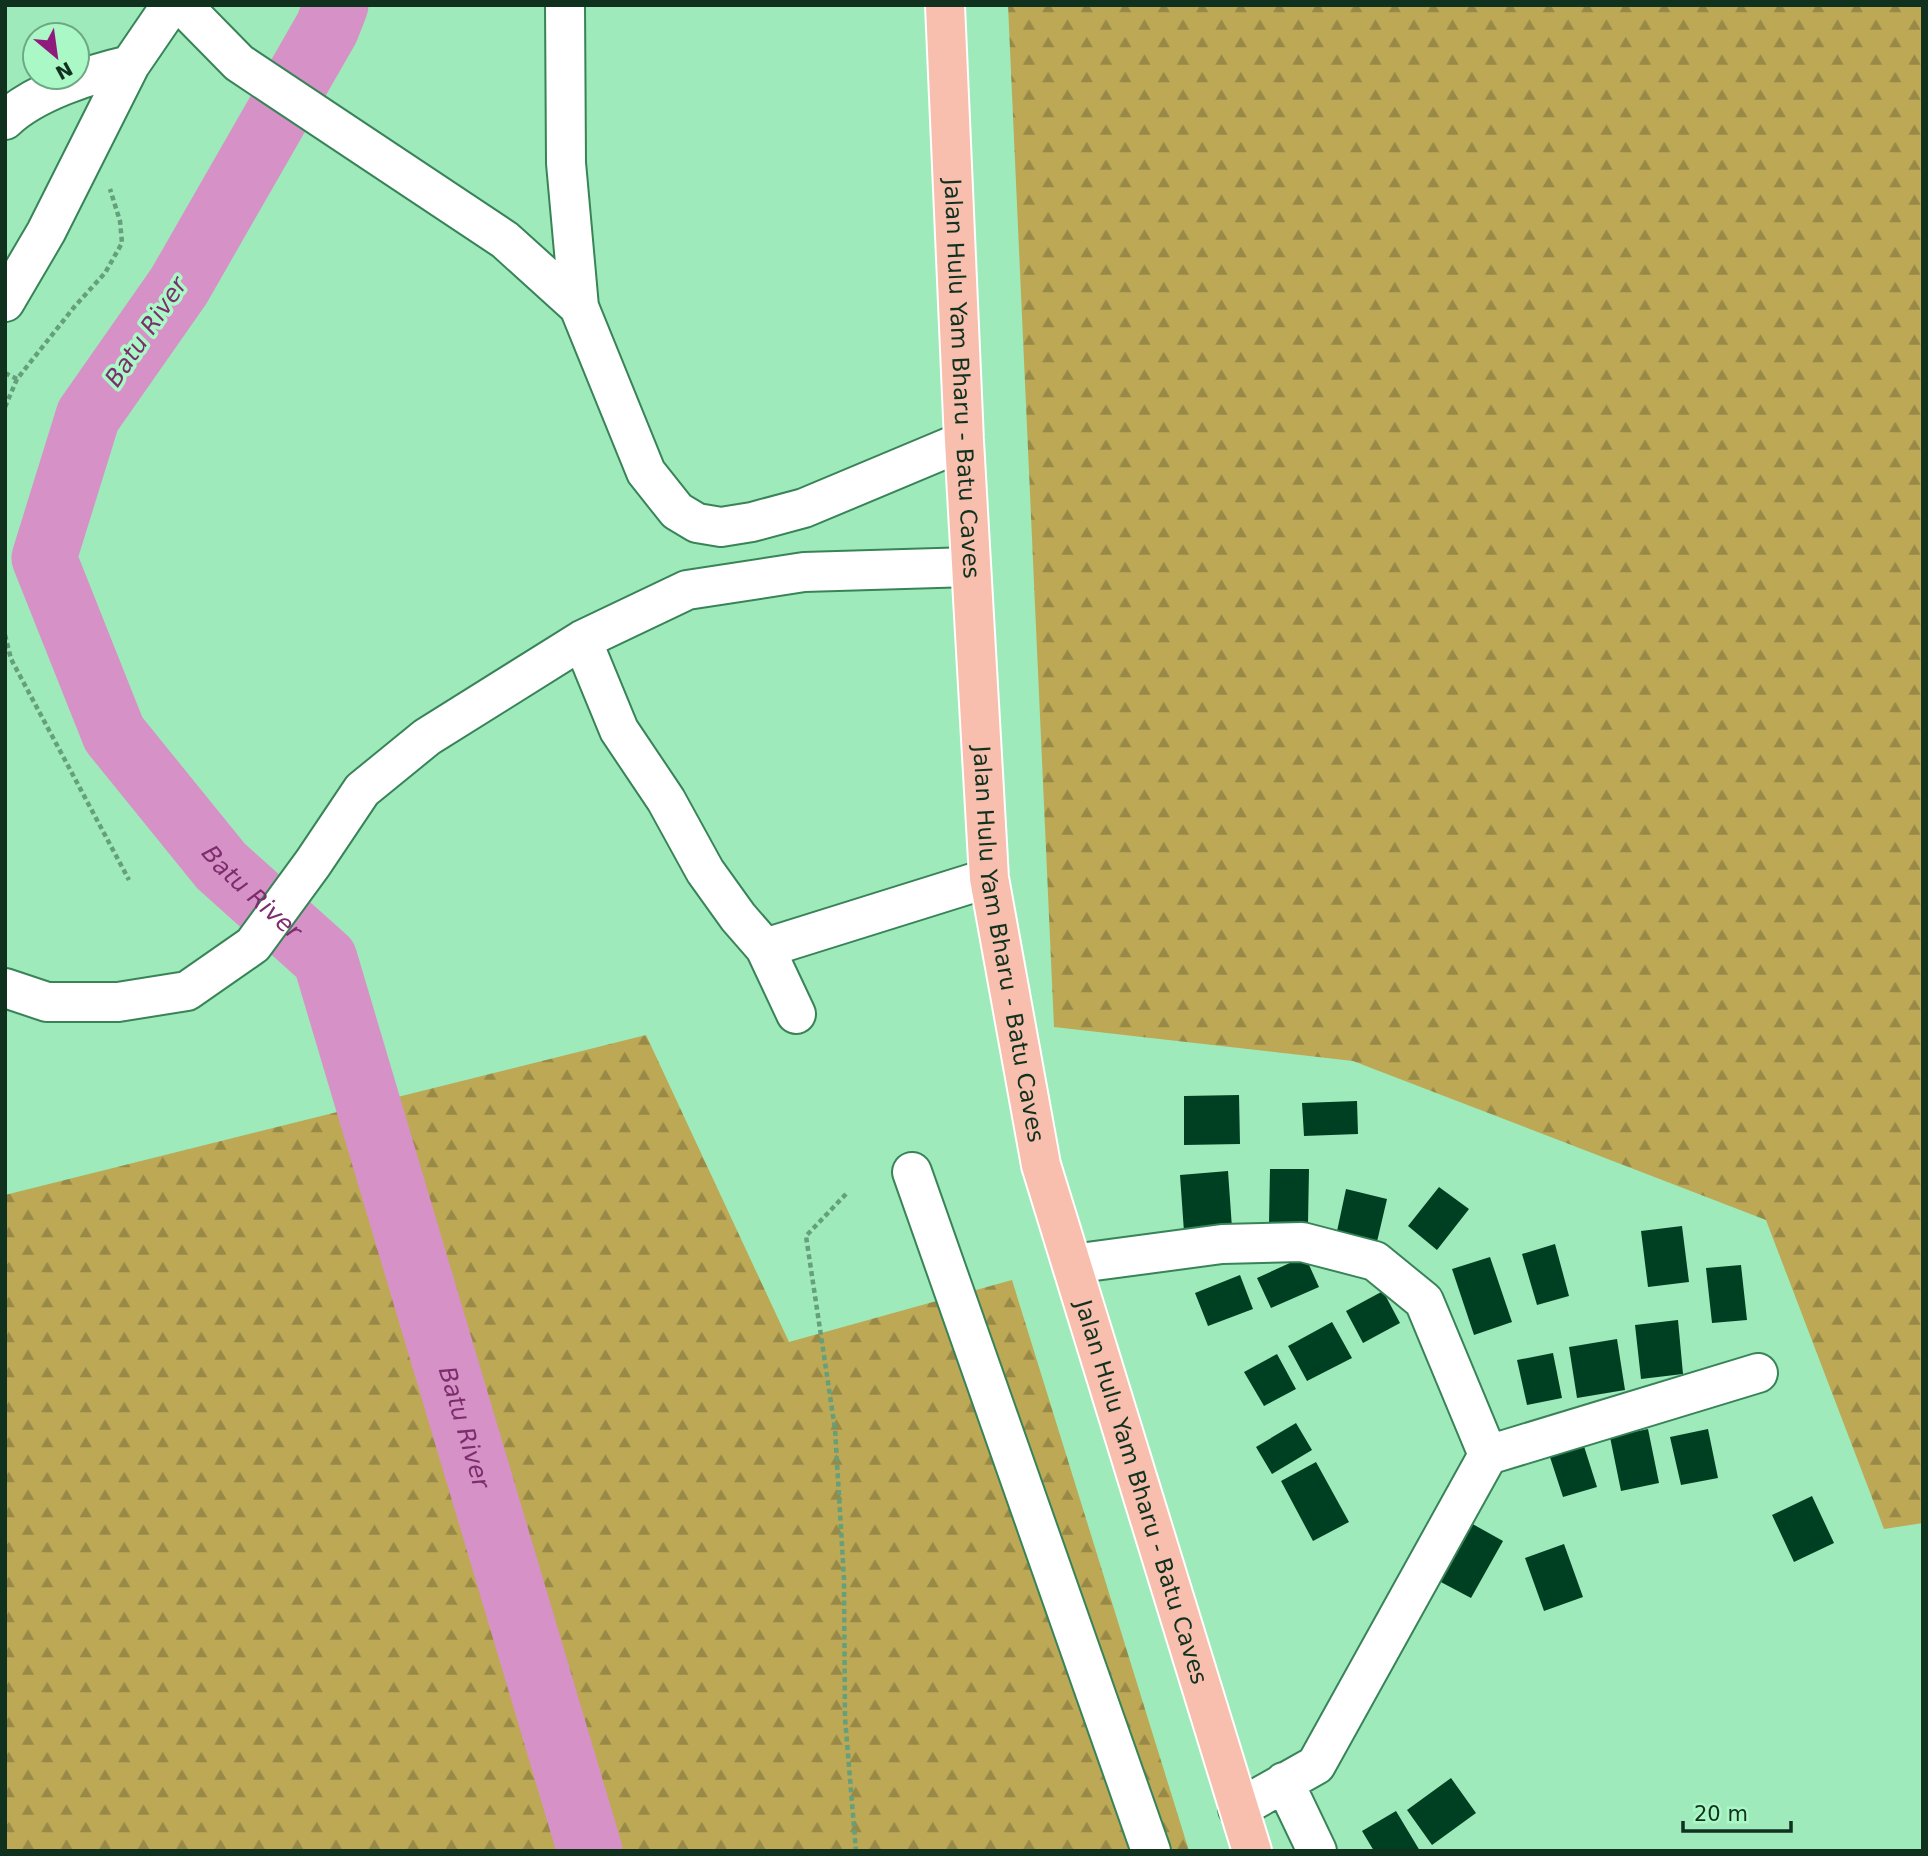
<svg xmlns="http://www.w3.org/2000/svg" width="1928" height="1856" viewBox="0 0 1928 1856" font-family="'DejaVu Sans',sans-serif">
<defs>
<pattern id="forest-firs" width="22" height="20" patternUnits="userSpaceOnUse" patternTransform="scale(1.75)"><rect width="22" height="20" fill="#bda855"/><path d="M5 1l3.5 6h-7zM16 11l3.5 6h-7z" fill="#988946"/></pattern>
</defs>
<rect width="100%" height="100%" fill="#9eeaba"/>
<path fill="url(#forest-firs)" d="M1008,5H1923V1523L1884,1529L1766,1220L1353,1061L1054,1027Z
M646,1035L789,1342L1012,1280L1189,1851H5V1195Z"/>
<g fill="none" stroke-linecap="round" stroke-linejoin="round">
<path stroke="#d692c6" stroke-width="65" id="s1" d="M336,5L327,28L179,286L88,416L44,558L114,734L221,866L325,959L590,1851"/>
</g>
<path fill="#004022" d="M1239,1095L1240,1144L1184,1145V1096Z
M1357,1101L1358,1134L1304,1136L1302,1103Z
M1270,1169H1309L1308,1224H1269Z
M1228,1171L1232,1228L1184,1232L1180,1175Z
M1439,1187L1469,1209L1437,1250L1408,1226Z
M1346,1189L1387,1199L1376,1246L1336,1236Z
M1682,1226L1689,1282L1648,1287L1641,1231Z
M1555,1244L1569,1296L1537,1305L1522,1254Z
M1305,1256L1319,1287L1271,1308L1257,1278Z
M1490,1257L1512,1322L1474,1335L1452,1269Z
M1741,1265L1747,1320L1712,1323L1706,1268Z
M1240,1275L1253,1309L1208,1326L1195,1293Z
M1383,1291L1400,1323L1363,1343L1346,1311Z
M1678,1320L1683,1374L1641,1379L1635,1325Z
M1332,1322L1352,1358L1307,1381L1288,1346Z
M1617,1339L1625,1390L1577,1398L1569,1347Z
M1553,1353L1562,1398L1527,1405L1517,1360Z
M1277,1354L1296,1389L1264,1406L1244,1372Z
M1296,1423L1312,1450L1272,1474L1256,1447Z
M1648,1429L1659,1483L1621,1491L1610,1437Z
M1708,1429L1718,1478L1681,1485L1670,1437Z
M1582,1440L1597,1487L1563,1497L1548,1451Z
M1316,1462L1349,1522L1313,1541L1281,1481Z
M1812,1496L1834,1543L1794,1562L1772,1515Z
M1469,1522L1503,1541L1471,1598L1437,1580Z
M1564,1544L1583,1597L1544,1611L1525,1558Z
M1451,1778L1476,1813L1432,1845L1407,1810Z
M1396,1811L1420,1851H1374L1362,1831Z"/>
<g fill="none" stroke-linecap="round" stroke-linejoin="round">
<defs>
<path id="minor" d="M182,5L239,63L505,240L579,307L646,472L677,511L697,523L721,527L752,522L804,508L964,441
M565,5L566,163L579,307
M5,120C34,92 91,74 130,65L171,5
M5,302L46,232L130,65
M582,640L619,730L666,800L705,871L738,917L765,948L796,1014
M765,948L989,878
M5,988L47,1002H118L187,991L253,945L313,863L362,790L427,737L582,640L687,590L804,572L971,567
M912,1172L1151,1851
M1072,1264L1222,1244L1302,1242L1375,1261L1424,1301L1488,1455
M1284,1782L1317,1851
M1238,1809L1316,1765L1488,1455L1758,1373"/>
<g id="major">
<path id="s2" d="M945,5L964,441L989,878L1041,1165L1252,1851"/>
</g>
</defs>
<use href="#minor" stroke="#388358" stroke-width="42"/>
<use href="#major" stroke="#fff" stroke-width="42"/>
<path stroke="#659f7b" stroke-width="4.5" stroke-dasharray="5 3.5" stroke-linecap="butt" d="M5,373L17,379
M5,407L17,379L75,306L105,273L122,243L120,221L110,189
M5,635L11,659L129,880
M846,1194L806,1236L835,1429L844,1579L845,1718L856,1851"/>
<use href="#minor" stroke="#fff" stroke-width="38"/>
<use href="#major" stroke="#f8beae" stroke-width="38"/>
</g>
<g text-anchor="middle" stroke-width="7" stroke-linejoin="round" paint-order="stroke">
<g font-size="23" fill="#11311f" stroke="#abf8c7">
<text dy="8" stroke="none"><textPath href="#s2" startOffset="374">Jalan Hulu Yam Bharu - Batu Caves</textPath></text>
<text dy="8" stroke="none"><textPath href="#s2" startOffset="942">Jalan Hulu Yam Bharu - Batu Caves</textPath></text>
<text dy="8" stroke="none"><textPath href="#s2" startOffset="1508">Jalan Hulu Yam Bharu - Batu Caves</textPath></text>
</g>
<g font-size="24" font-style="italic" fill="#7d2d6e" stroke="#abf8c7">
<text transform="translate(146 332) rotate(-56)" y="8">Batu River</text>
<text dy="8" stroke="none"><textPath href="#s1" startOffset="1029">Batu River</textPath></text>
<text dy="8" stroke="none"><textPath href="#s1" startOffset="1617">Batu River</textPath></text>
</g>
</g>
<rect width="1928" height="1856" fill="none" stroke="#11311f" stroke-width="14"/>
<g transform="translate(56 56) rotate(151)"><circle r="33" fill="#abf8c7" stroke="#6da884" stroke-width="2"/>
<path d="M0-5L12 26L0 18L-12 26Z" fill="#8f1c7c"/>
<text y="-10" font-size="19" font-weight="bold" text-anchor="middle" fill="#11311f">N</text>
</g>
<path d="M1683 1821v10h108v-10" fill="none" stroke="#11311f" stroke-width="3.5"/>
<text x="1694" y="1821" font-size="21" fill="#11311f" stroke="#abf8c7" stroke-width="5" paint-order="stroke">20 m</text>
</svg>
